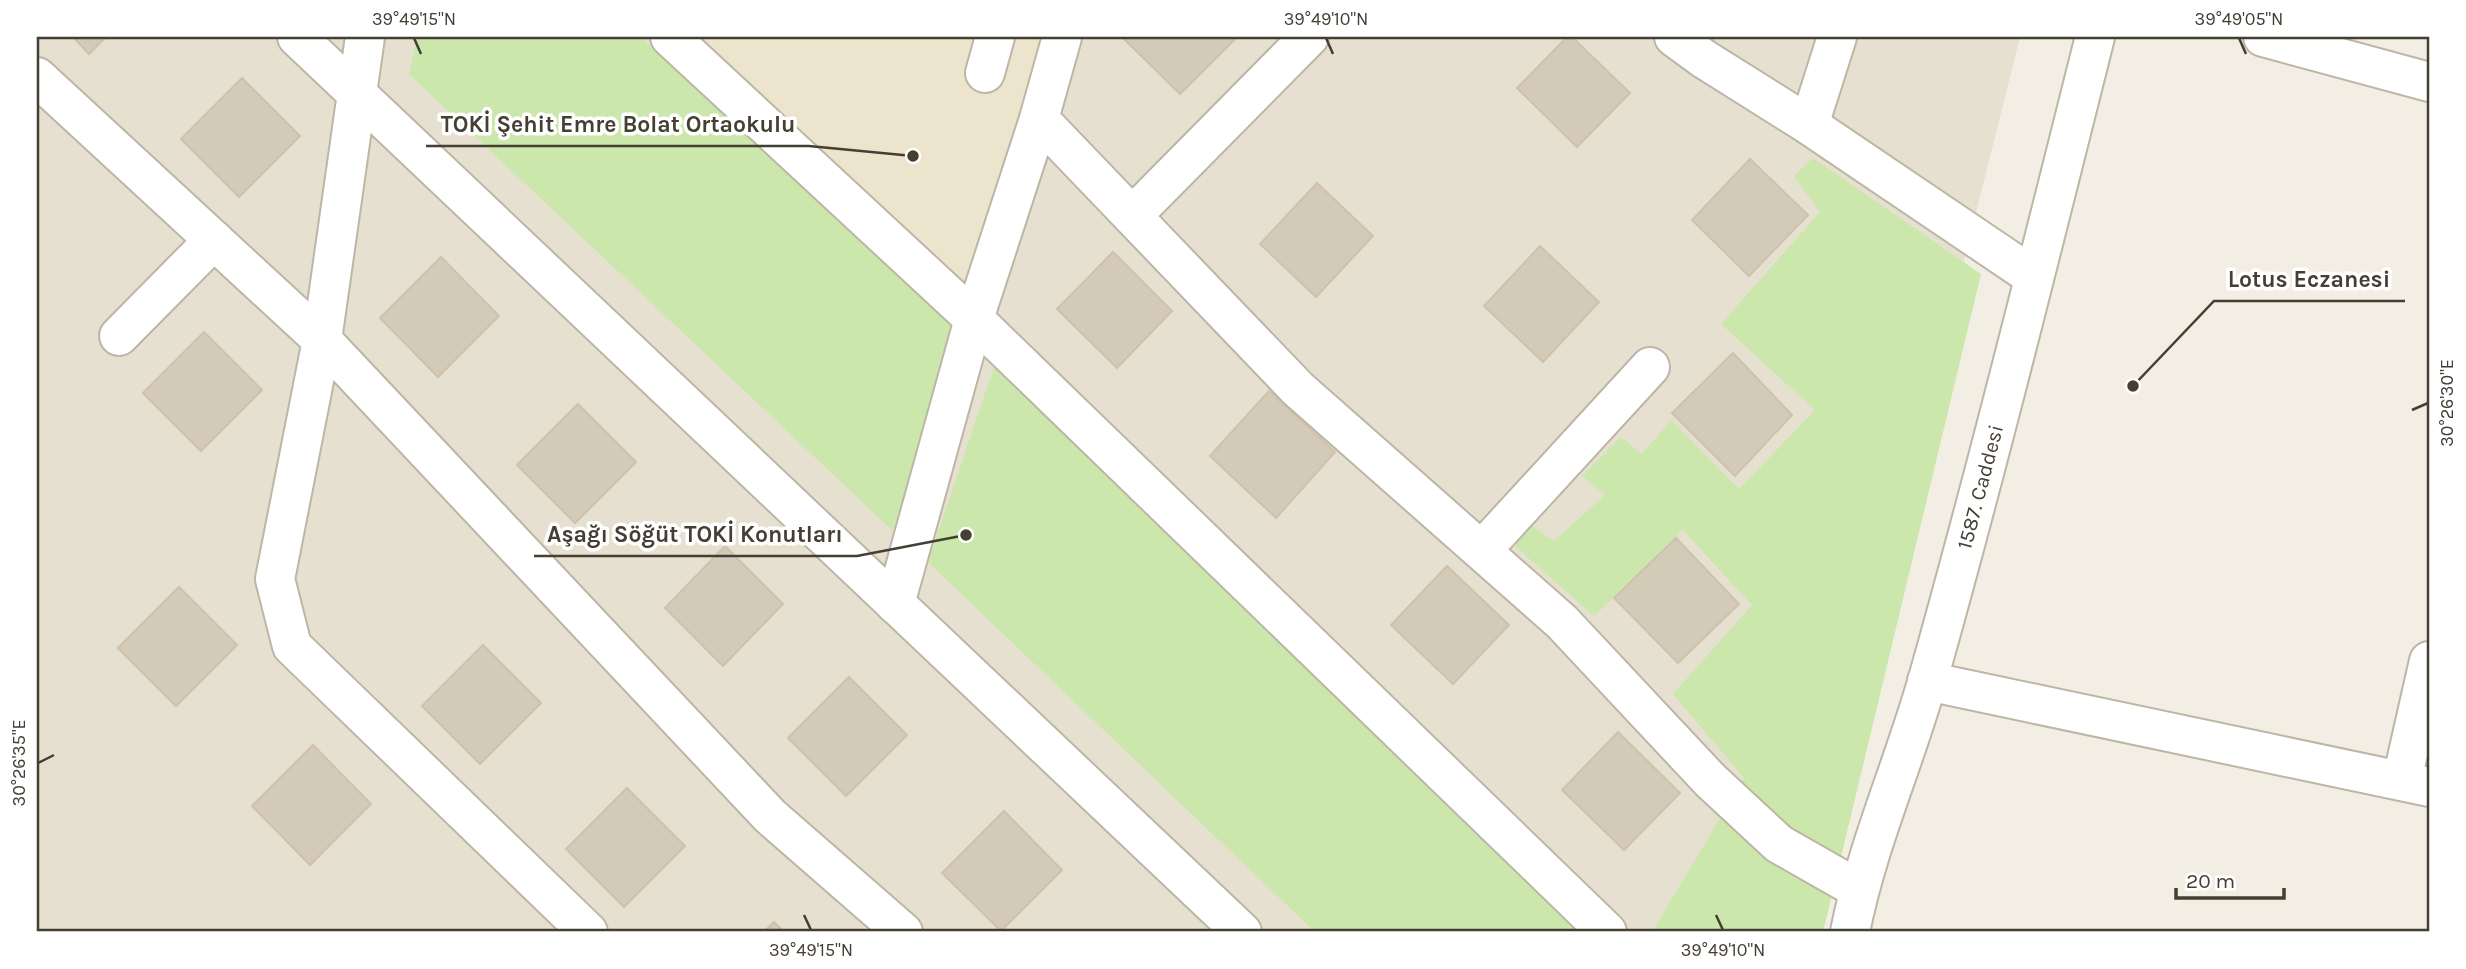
<svg xmlns="http://www.w3.org/2000/svg" width="2466" height="969" viewBox="0 0 2466 969" font-family="Karla,sans-serif">
<rect width="100%" height="100%" fill="#f2eee3"/>
<path fill="#e6e0d1" d="M37,37H2020L1796,932H37Z"/>
<path fill="#ece4cd" d="M693,37H1043L972,276L950,282Z"/>
<path fill="#cbe7ab" d="M417,37H641L956,327L893,531L409,74Z
M1813,158L1981,274L1823,932H1652L1744,778L1673,694L1752,605L1682,529L1676,538L1594,616L1515,546L1531,525L1554,541L1605,495L1582,476L1621,437L1642,454L1671,420L1739,489L1815,410L1721,324L1820,212L1794,176Z
M997,358L1600,932H1315L928,562Z"/>
<path fill="#d4cab8" stroke="#cec2ac" stroke-width="2" d="M73,37H106L89,54Z
M1122,37H1237L1180,94Z
M1567,37H1572L1630,93L1577,147L1517,88Z
M242,78L300,136L239,197L181,139Z
M1750,159L1808,215L1749,276L1692,220Z
M1317,183L1373,236L1316,297L1260,244Z
M1540,246L1599,302L1543,362L1484,306Z
M1113,252L1172,311L1117,368L1057,309Z
M441,257L499,316L438,377L380,318Z
M204,332L262,390L201,451L143,393Z
M1733,353L1792,415L1735,476L1672,413Z
M1269,391L1335,452L1276,518L1210,456Z
M578,404L636,462L575,523L517,465Z
M1676,538L1739,604L1678,663L1614,598Z
M725,546L783,604L723,666L665,608Z
M1447,566L1509,625L1453,684L1391,625Z
M179,587L237,645L176,706L118,648Z
M483,645L541,703L480,764L422,706Z
M849,677L907,735L846,796L788,738Z
M1618,732L1680,793L1624,850L1562,790Z
M313,745L371,804L310,865L252,806Z
M627,788L685,846L624,907L566,849Z
M1004,811L1062,870L1001,931L942,873Z
M774,922L784,932H764Z"/>
<g fill="none" stroke-linecap="round" stroke-linejoin="round">
<defs>
<g id="minor">
<path d="M297,37L1242,932"/>
<path d="M365,37L322,340L275,579L292,646L588,932"/>
<path d="M670,37L974,319L1607,932"/>
<path d="M1062,37L1039,119L1298,389L1562,622L1710,780L1779,844L1858,889"/>
<path d="M1674,37L1704,59L1809,125L2034,277"/>
<path d="M2263,37L2429,82"/>
<path d="M985,73L995,37"/>
<path d="M37,77L322,340L770,816L903,932"/>
<path d="M1809,125L1837,37"/>
<path d="M1132,216L1309,37"/>
<path d="M119,336L214,240"/>
<path d="M1482,550L1650,367"/>
<path d="M895,604L974,319L1039,119"/>
<path d="M1927,681L2429,787"/>
<path d="M2402,780L2429,661"/>
<path id="s1" d="M1850,932C1867,845 1904,764 1928,679C1988,466 2041,251 2095,37"/>
</g>
</defs>
<use href="#minor" stroke="#bdb6a6" stroke-width="42"/>
<use href="#minor" stroke="#fff" stroke-width="38"/>
</g>
<path fill="none" stroke="#443e33" stroke-width="2.5" d="M414,38L421,54M1326,38L1333,54M2239,38L2246,54M2412,410L2428,403M38,763L54,755M804,915L811,930M1716,915L1723,930"/>
<g text-anchor="middle" stroke-width="7" stroke-linejoin="round" paint-order="stroke">
<g font-size="21" fill="#443e33" stroke="#fff">
<text dy="7" stroke="none"><textPath href="#s1" startOffset="464">1587. Caddesi</textPath></text>
</g>
</g>
<path fill="none" stroke="#443e33" stroke-width="2.5" d="M913 156L809 146H426M2133 386L2214 301H2405M966 535L857 556H534"/>
<g fill="#443e33" stroke="#fff" stroke-width="2.5">
<circle cx="913" cy="156" r="7"/>
<circle cx="2133" cy="386" r="7"/>
<circle cx="966" cy="535" r="7"/>
</g>
<g font-size="23" text-anchor="middle" font-weight="bold" fill="#443e33" stroke="#fff" stroke-width="7" stroke-linejoin="round" paint-order="stroke">
<text x="618" y="132">TOKİ Şehit Emre Bolat Ortaokulu</text>
<text x="2309" y="287">Lotus Eczanesi</text>
<text x="695" y="542">Aşağı Söğüt TOKİ Konutları</text>
</g>
<rect width="2466" height="969" fill="none" stroke="#ffffff" stroke-width="77"/>
<path d="M2176 888v10h108v-10" fill="none" stroke="#443e33" stroke-width="3.5"/>
<text x="2186" y="888" font-size="21" fill="#443e33" stroke="#ffffff" stroke-width="5" paint-order="stroke">20 m</text>
<rect x="38" y="38" width="2390" height="892" fill="none" stroke="#443e33" stroke-width="2.5"/>
<g font-size="18" text-anchor="middle" fill="#443e33">
<text x="414" y="25">39°49'15"N</text>
<text x="1326" y="25">39°49'10"N</text>
<text x="2239" y="25">39°49'05"N</text>
<text transform="translate(2447 403) rotate(-90)" y="6">30°26'30"E</text>
<text transform="translate(19 763) rotate(-90)" y="6">30°26'35"E</text>
<text x="811" y="956">39°49'15"N</text>
<text x="1723" y="956">39°49'10"N</text>
</g>
</svg>
